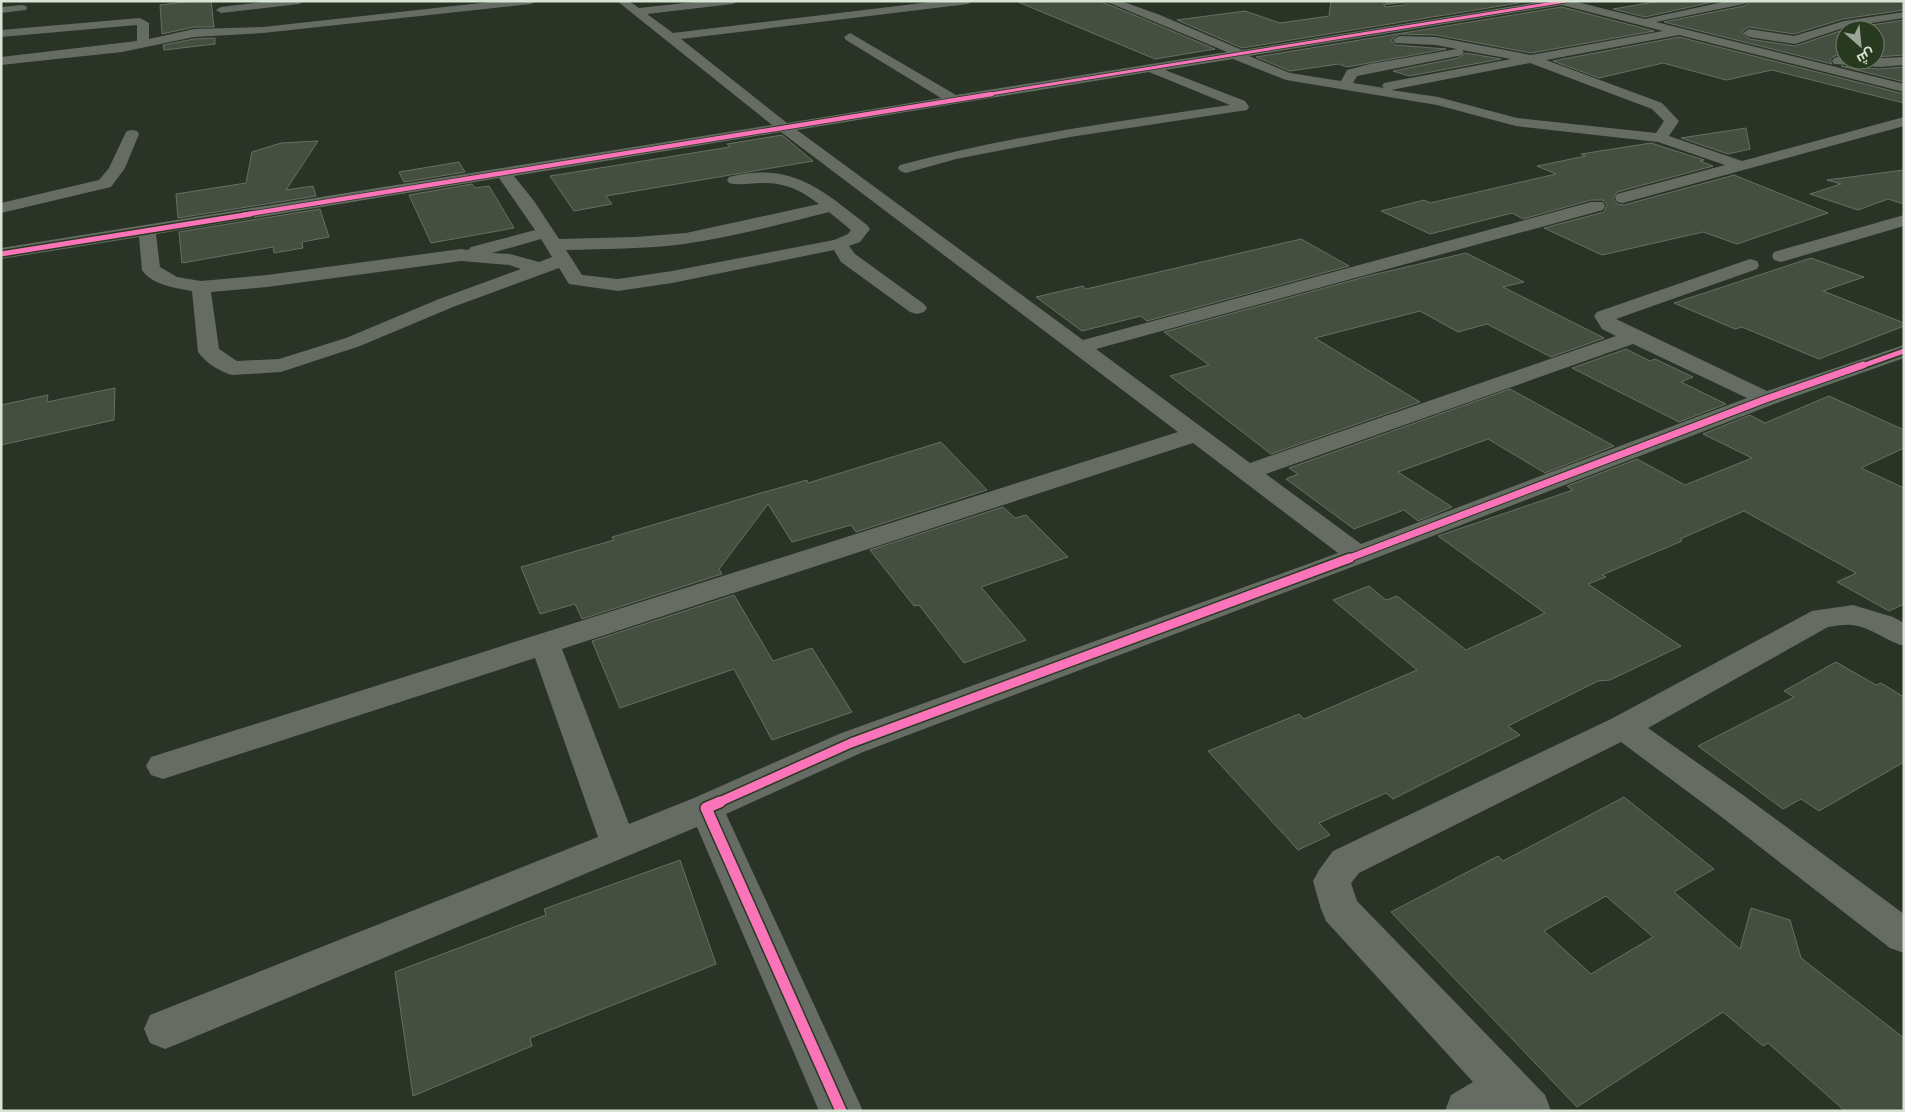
<svg xmlns="http://www.w3.org/2000/svg" width="1905" height="1112" viewBox="0 0 1905 1112" font-family="'Golos Text',Cairo,sans-serif">
<rect width="100%" height="100%" fill="#2a3426"/>
<path fill="#444f3f" stroke="#676f64" fill-rule="evenodd" d="M193,1H211L214,27H194L162,34L160,5Z
M1099,1L1115,7L1215,49L1155,59L1018,2Z
M1331,1H1383L1385,7L1404,5L1407,1H1531L1242,48L1177,20L1245,11L1280,23L1329,16Z
M1660,1H1717L1645,17L1613,9Z
M1751,1H1904V10L1843,19L1794,34L1749,27L1741,32L1749,39L1795,46L1846,29L1904,20V55L1875,57V30H1845V55L1834,56L1830,60L1832,64L1664,22L1744,6Z
M1562,7L1654,31L1531,53L1436,35L1399,34L1391,40L1395,45L1446,49L1347,67L1339,64L1290,71L1256,57Z
M1679,37L1904,94V103L1772,70L1726,80L1663,63L1599,78L1553,61Z
M215,38V44L164,50L163,45L194,39Z
M1466,53L1501,59L1409,76L1393,71L1458,58Z
M1841,66L1880,69L1904,67V82Z
M1746,128L1750,149L1728,154L1681,138Z
M782,135L813,161L606,196L612,204L574,211L550,176L730,147L727,144Z
M318,141L286,190L313,186L316,196L178,218L176,194L246,183L252,152L281,143Z
M1651,143L1704,160L1700,161L1713,166L1617,192L1613,199L1617,204L1624,205L1734,175L1828,213L1737,244L1703,232L1602,255L1544,228L1604,212L1607,205L1603,200H1591L1523,219L1512,213L1430,234L1381,211L1424,200L1430,203L1556,174L1537,166L1586,156L1581,154Z
M459,162L465,172L404,182L399,172Z
M1904,170V204L1888,199L1858,210L1810,194L1841,184L1827,180Z
M472,184L475,188L489,186L514,228L431,243L409,195Z
M320,209L329,237L302,242L303,248L274,253L273,247L182,263L179,232Z
M1301,239L1349,266L1147,321L1141,316L1082,331L1036,297L1083,286L1086,289Z
M1466,253L1524,282L1503,287L1604,338L1551,357L1487,324L1458,332L1420,311L1315,338L1420,402L1271,454L1170,376L1209,365L1164,332L1368,276Z
M1811,258L1864,277L1823,291L1904,323V326L1819,359L1742,327L1735,329L1674,303Z
M1626,349L1650,361L1655,359L1693,377L1681,382L1726,404L1679,422L1572,368Z
M115,388L114,420L1,445V405L48,395L47,402Z
M1510,389L1614,446L1545,473L1488,439L1398,472L1452,507L1418,521L1404,510L1354,529L1286,479L1298,474L1289,468Z
M1829,396L1904,430V448L1861,468L1904,488V604L1889,611L1837,582L1856,573L1744,511L1680,539L1682,541L1602,575L1606,577L1588,584L1681,646L1610,680L1598,681L1508,726L1520,735L1393,799L1386,793L1319,823L1330,835L1298,850L1208,751L1299,714L1304,719L1417,670L1333,600L1369,586L1386,600L1397,596L1466,650L1545,613L1438,536L1573,490L1567,486L1637,459L1685,485L1752,458L1703,434L1750,415L1765,423Z
M941,442L987,490L856,532L851,525L792,542L768,504L719,569L722,574L582,619L575,604L540,614L521,567L614,540L612,537L761,493L807,480L808,483Z
M1003,507L1015,518L1026,515L1068,557L981,587L1026,640L964,663L919,605L914,606L870,550Z
M734,595L773,661L812,648L852,712L772,740L734,669L620,708L592,641Z
M1836,662L1876,685L1881,683L1904,697V762L1819,811L1801,799L1783,809L1698,746L1794,697L1784,691Z
M1624,797L1714,869L1674,892L1740,949L1751,908L1790,920L1801,958L1904,1038V1111H1845L1768,1043L1763,1046L1723,1012L1577,1107L1391,912L1498,856L1503,861ZM1606,896L1653,937L1591,974L1544,931Z
M680,860L716,964L530,1038L532,1046L413,1096L395,972L546,915L544,909Z"/>
<g fill="none" stroke-linecap="round" stroke-linejoin="round">
<path fill="#666c64" fill-rule="evenodd" d="M269,1H304L299,4L221,13L216,10L221,7Z
M499,1H536L531,4L263,33L194,37L122,52L1,65V57L137,41V25L1,37V30L140,18L149,23V39L194,29L263,27Z
M617,1H629L639,8L703,1H738L733,4L647,14L673,33L939,1H973L968,4L681,39L787,123L941,98L846,40L844,37L850,33L956,95L1227,52L1105,1H1121L1160,15L1242,50L1544,1H1573L1645,19L1727,1H1749L1744,4L1656,22L1904,84V92L1679,35L1546,60L1662,103L1679,121L1669,136L1742,161L1904,117V126L1623,203L1617,202L1615,198L1617,194L1725,165L1658,142L1516,126L1437,105L1286,80L1233,59L1165,70L1245,101L1249,107L1247,110L1070,137L956,159L906,173L900,171L898,168L900,165C1009,136 1120,121 1230,105L1149,72L797,130L1083,340L1591,202H1603L1605,206L1603,210L1096,349L1250,463L1616,336L1602,329L1594,316L1597,312L1750,259L1757,261L1759,265L1757,269L1616,319L1767,391L1904,345V358L1774,404L1368,561L863,752L726,814L863,1111H819L697,827L180,1043L165,1049L150,1043L144,1029L150,1015L598,837L535,658L163,779L151,775L146,766L151,757L1178,432L781,132L514,176L534,201L559,239L636,237L686,233L819,204C801,190 784,182 761,183C750,183 740,186 729,183L727,180L729,177C792,161 822,190 867,225L870,229L860,242L849,246L855,254L924,304L927,308L924,312L917,314L910,312L841,262L834,250L672,283L618,291L569,284L559,268L453,307L360,346L281,372L232,375C220,372 205,362 198,352L192,291C175,288 152,285 142,270L139,237L1,259V248L772,125ZM1562,5L1663,31L1531,55L1436,37L1399,36L1393,40L1395,43L1436,45L1457,49L1370,64L1347,70L1341,81L1290,73L1249,56ZM1462,50L1511,59L1389,82L1384,83L1382,86L1384,88L1353,83L1357,76L1458,56L1462,55L1464,52ZM1530,63L1652,109L1664,121L1656,133L1517,118L1438,97L1391,90ZM499,178L535,230L471,247L468,250L461,249L267,275L201,281L177,277L160,267L156,234ZM829,212L851,230L848,234L834,240L672,271L618,279L582,275L566,250C605,249 645,249 684,244C733,237 781,224 829,212ZM541,239L552,257L539,262L510,254L492,253ZM461,261L509,265L521,269L439,299L346,338L279,359L237,361L219,349L211,292L267,287ZM1633,344L1747,398L1361,544L1266,474ZM1193,443L1338,553L839,734L694,798L629,824L562,649Z
M1385,1H1405L1404,3L1385,5Z
M22,5L26,6L27,8L26,10L1,13V7Z
M1904,12V18L1846,27L1795,44L1749,37L1743,33L1749,29L1794,36L1844,21Z
M1838,57H1845V60L1904,57V65L1880,67L1834,64L1832,61L1834,58Z
M132,130L137,131L139,134L125,168L111,187L1,213V203L99,180L109,168L125,134L127,131Z
M1904,215V226L1781,262L1774,260L1772,256L1774,252Z
M1853,605L1893,617L1904,623V646C1886,641 1871,627 1852,625C1845,624 1836,626 1828,627L1648,728L1743,795L1904,914V953L1890,948L1719,815L1621,742L1359,873L1351,883L1357,901L1521,1070L1545,1095L1551,1111H1445L1451,1095L1473,1082L1326,921L1321,909L1313,881L1319,870L1333,851L1611,719L1812,611Z"/>
<defs>
<path id="cycleway-far5" d="M984,95L1566,1"/>
<path id="cycleway-far4" d="M243,215L992,94"/>
<path id="cycleway-far3" d="M1,254L251,214
M1859,367L1904,351"/>
<path id="cycleway-far2" d="M1347,559L1766,399L1863,365"/>
<path id="cycleway-far1" d="M717,803L851,743L1350,558"/>
<path id="cycleway" d="M720,802L706,808L841,1111"/>
</defs>
<use href="#cycleway-far5" stroke="#273a20" stroke-width="4.5"/>
<use href="#cycleway-far4" stroke="#273a20" stroke-width="6"/>
<use href="#cycleway-far3" stroke="#273a20" stroke-width="8"/>
<use href="#cycleway-far2" stroke="#273a20" stroke-width="9"/>
<use href="#cycleway-far1" stroke="#273a20" stroke-width="12"/>
<use href="#cycleway" stroke="#273a20" stroke-width="14"/>
<use href="#cycleway-far5" stroke="#fb73b8" stroke-width="3"/>
<use href="#cycleway-far4" stroke="#fb73b8" stroke-width="4.5"/>
<use href="#cycleway-far3" stroke="#fb73b8" stroke-width="5"/>
<use href="#cycleway-far2" stroke="#fb73b8" stroke-width="7"/>
<use href="#cycleway-far1" stroke="#fb73b8" stroke-width="9"/>
<use href="#cycleway" stroke="#fb73b8" stroke-width="11"/>
</g>
<rect width="1905" height="1112" fill="none" stroke="#d8e4d4" stroke-width="5"/>
<g transform="translate(1860 45) rotate(153)"><circle r="24" fill="#273a20" stroke="#6e7e68"/>
<path d="M0-4L9 19L0 12L-9 19Z" fill="#9ba697"/>
<text y="-8" font-size="14" font-weight="bold" text-anchor="middle" fill="#d8e4d4">ش</text>
</g>
</svg>
